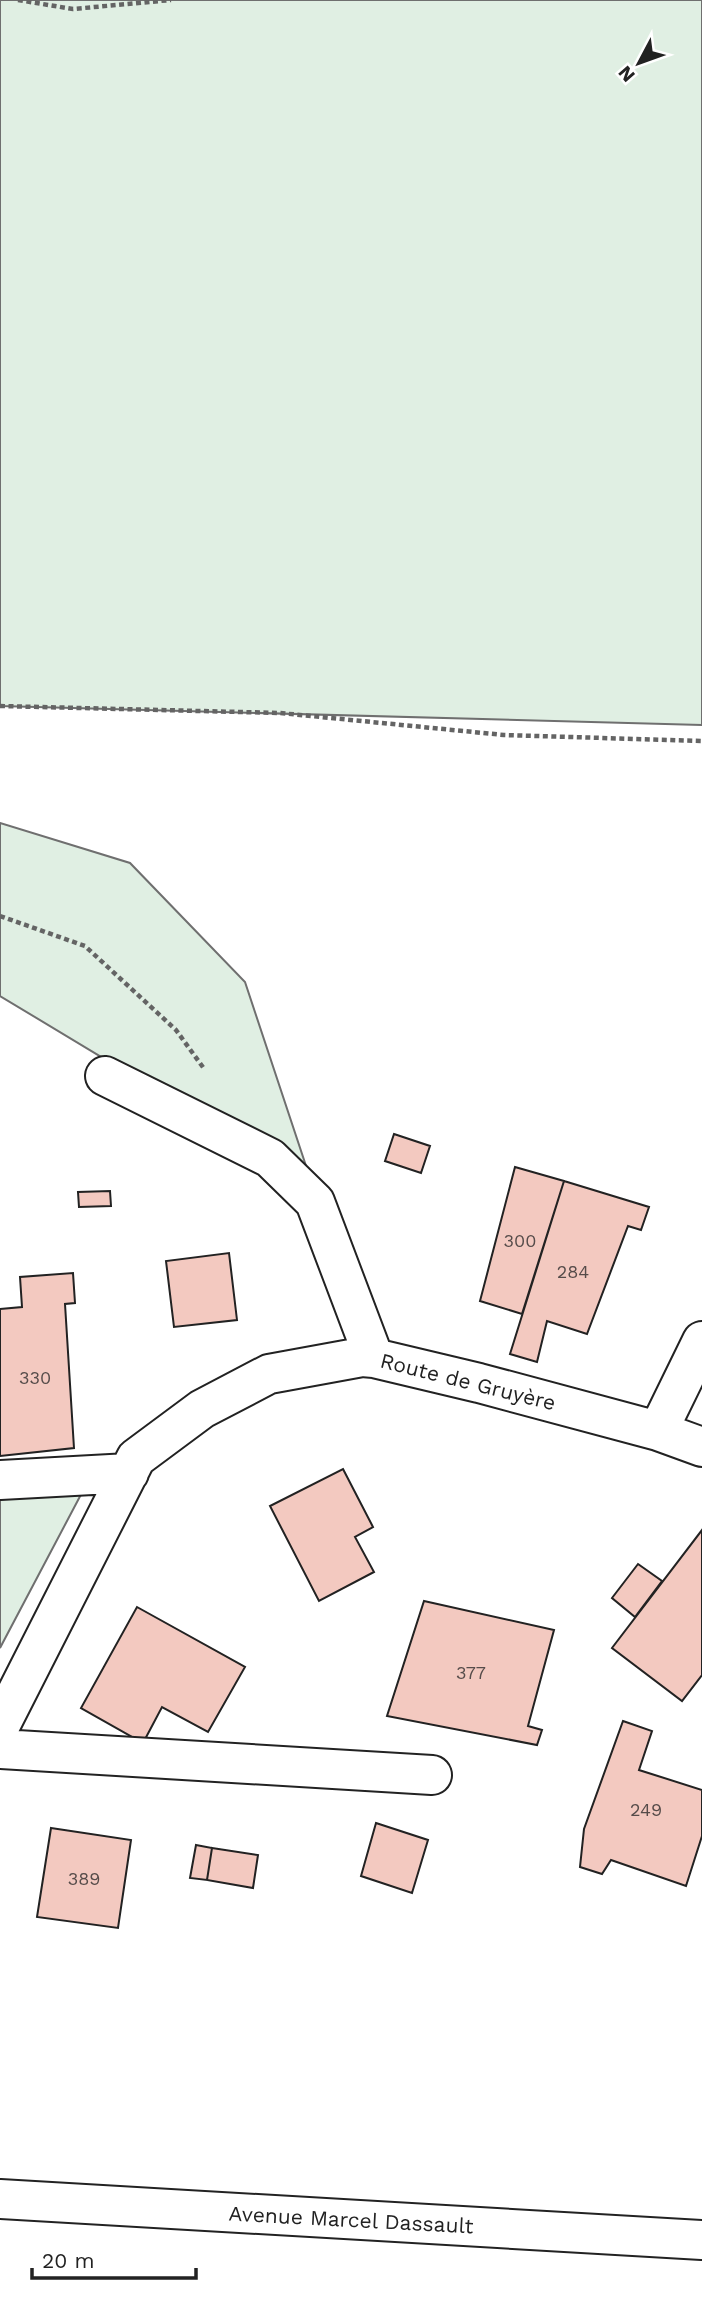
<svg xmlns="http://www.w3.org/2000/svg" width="702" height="2310" viewBox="0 0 702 2310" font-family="'Work Sans',sans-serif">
<rect width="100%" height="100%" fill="#fff"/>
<path fill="#e0efe3" stroke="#6f6f6f" stroke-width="2" d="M0,0H702V725L0,706Z
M0,823L130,863L245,982L312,1184L0,996Z
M86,1485L0,1648V1489Z"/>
<path fill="#f3c9c0" stroke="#222" stroke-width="2" d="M394,1134L430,1146L421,1173L385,1161Z
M515,1167L564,1181L522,1314L480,1301Z
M564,1181L649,1207L641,1230L628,1226L587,1334L547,1321L537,1362L510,1354Z
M110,1191L111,1206L79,1207L78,1192Z
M229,1253L237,1320L174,1327L166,1261Z
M73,1273L75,1303L65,1304L74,1448L0,1456V1309L22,1307L20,1277Z
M343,1469L373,1527L355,1537L374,1572L319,1601L270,1506Z
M702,1530V1675L682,1701L612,1648Z
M638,1564L662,1581L635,1617L612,1598Z
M424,1601L554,1630L528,1726L542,1730L537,1745L387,1716Z
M137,1607L245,1667L208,1732L162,1707L143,1743L81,1708Z
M623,1721L652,1731L639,1770L702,1790V1836L686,1886L611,1860L602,1874L580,1867L584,1829Z
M376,1823L428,1840L412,1893L361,1876Z
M51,1828L131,1840L118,1928L37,1917Z
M196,1845L212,1848L207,1880L190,1878Z
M212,1848L258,1855L253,1888L207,1880Z"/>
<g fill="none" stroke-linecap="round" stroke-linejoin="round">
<defs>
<path id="minor" d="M105,1076L270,1158L315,1202L374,1358
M658,1431L702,1341
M0,1480L129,1473
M0,1726L136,1458L202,1409L269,1374L362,1357L374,1358L479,1383L658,1431L702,1447
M0,1749L432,1775"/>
<path id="major" d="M0,2199L702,2240"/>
</defs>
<use href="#minor" stroke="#222" stroke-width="42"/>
<use href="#major" stroke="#222" stroke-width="42"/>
<path stroke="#646464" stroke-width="4.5" stroke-dasharray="5 3.5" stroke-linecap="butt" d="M18,0L73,9L171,0
M0,706L280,713L504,735L702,741
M0,916L85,946L176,1030L205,1070"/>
<use href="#minor" stroke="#fff" stroke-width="38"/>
<use href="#major" stroke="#fff" stroke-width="38"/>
</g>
<g text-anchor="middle" stroke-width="5" stroke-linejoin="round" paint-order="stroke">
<g font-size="18" fill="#564c4a">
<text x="520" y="1247">300</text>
<text x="573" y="1278">284</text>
<text x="35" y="1384">330</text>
<text x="471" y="1679">377</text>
<text x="646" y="1816">249</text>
<text x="84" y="1885">389</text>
</g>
<g font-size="21" fill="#222" stroke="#fff">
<text transform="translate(468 1382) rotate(14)" y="7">Route de Gruyère</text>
<text transform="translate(351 2220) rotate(3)" y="7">Avenue Marcel Dassault</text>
</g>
</g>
<g transform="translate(639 63) rotate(229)" stroke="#ffffff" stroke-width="5" paint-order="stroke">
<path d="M0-5L12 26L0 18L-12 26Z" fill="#222222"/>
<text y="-10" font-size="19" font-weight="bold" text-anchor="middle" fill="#222222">N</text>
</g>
<path d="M32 2268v10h164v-10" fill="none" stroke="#222222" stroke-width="3.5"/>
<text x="42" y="2268" font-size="21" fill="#222222" stroke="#ffffff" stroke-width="5" paint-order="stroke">20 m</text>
</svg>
